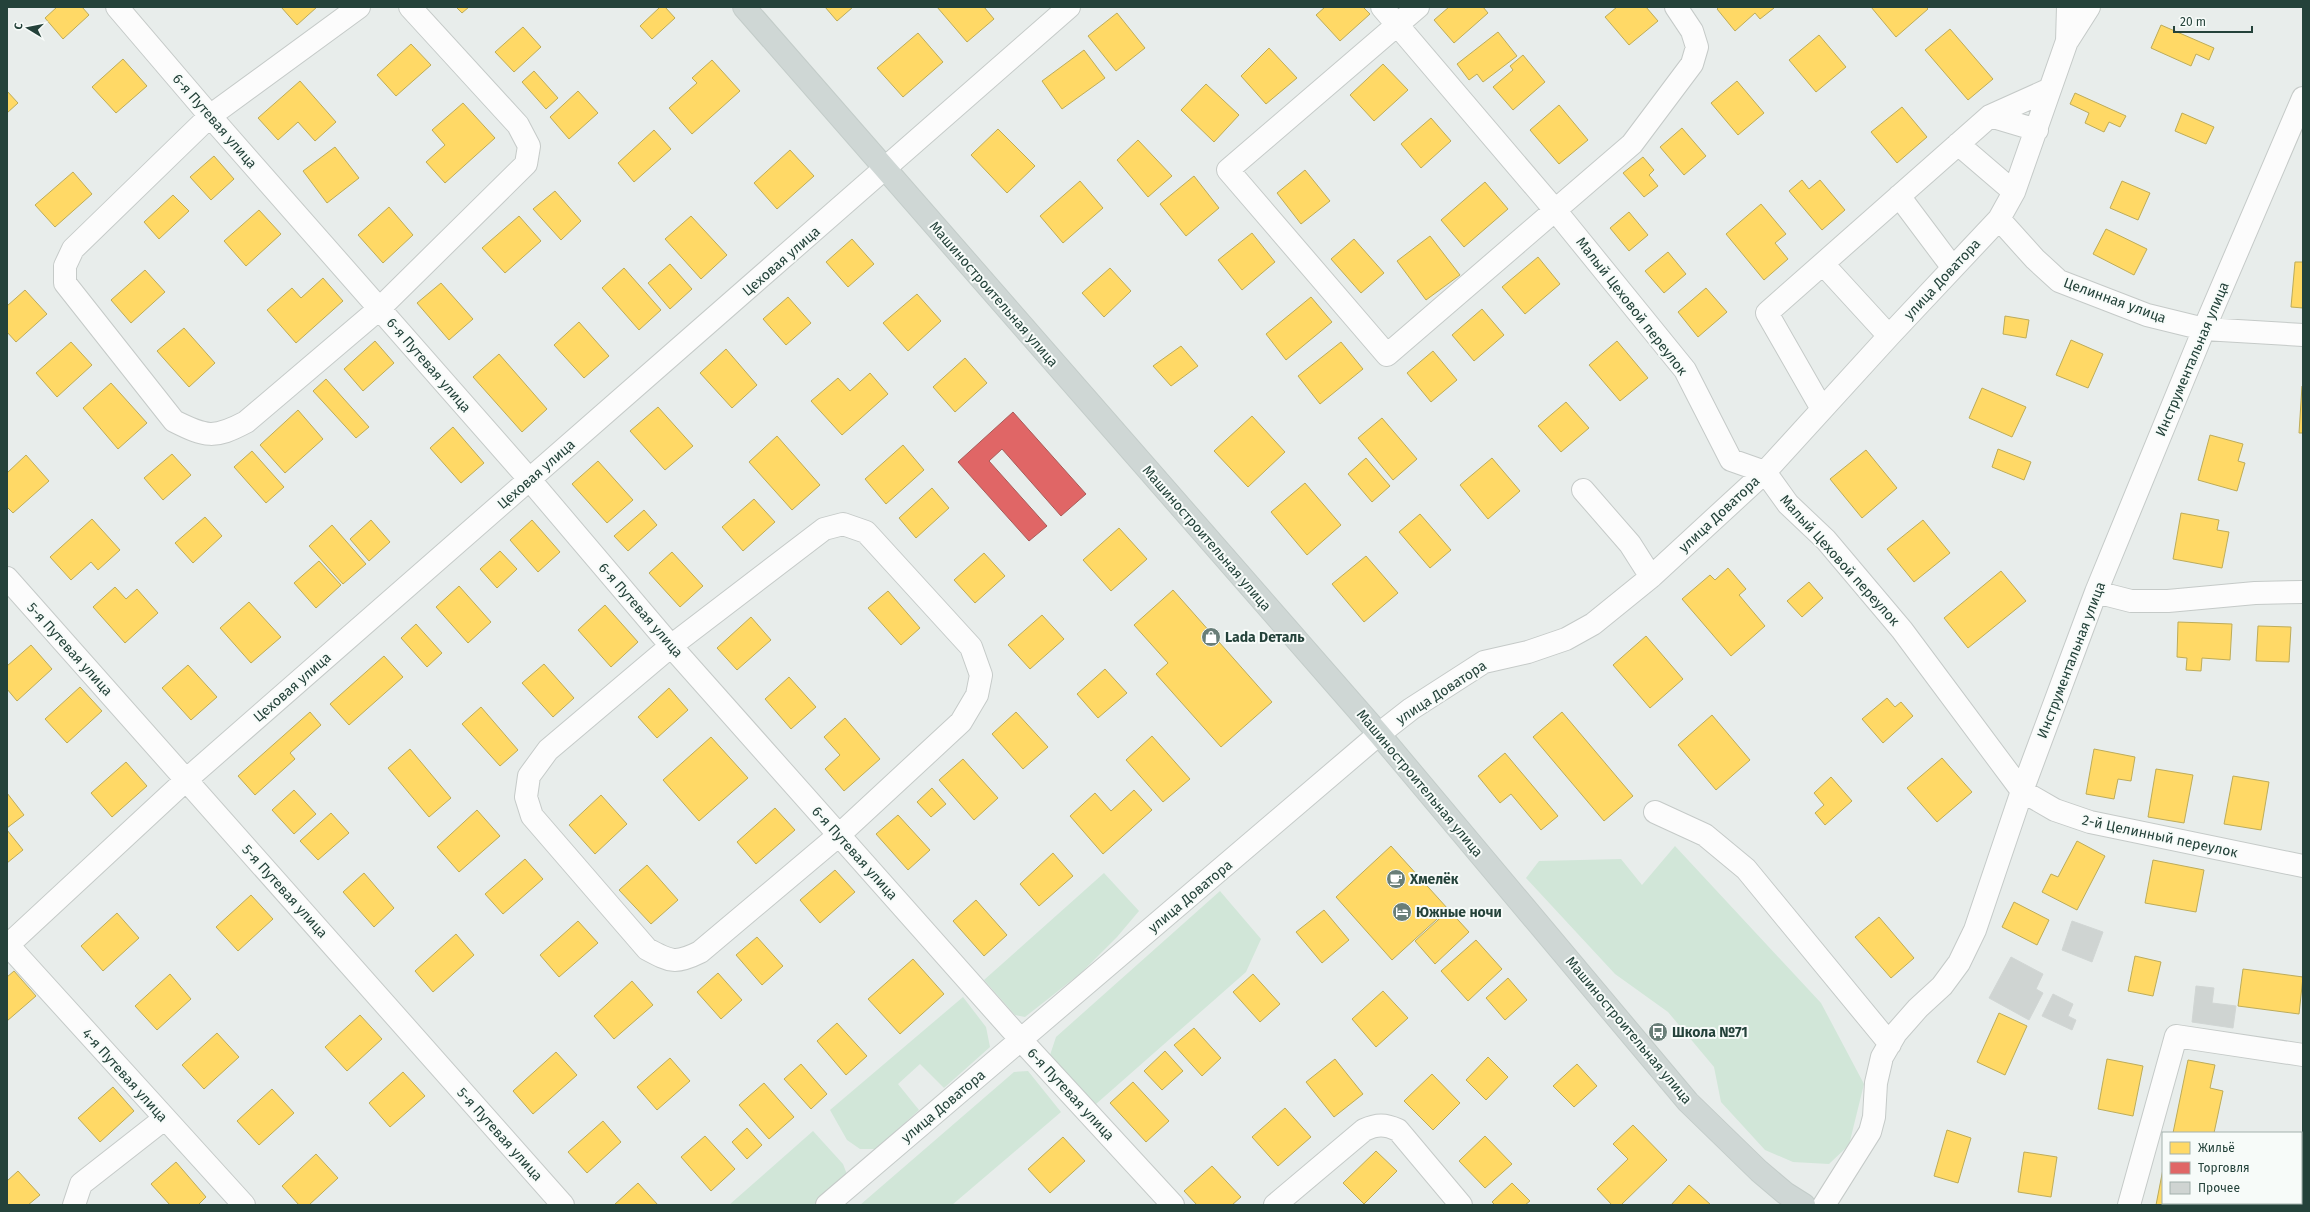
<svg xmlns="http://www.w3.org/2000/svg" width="2310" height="1212" viewBox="0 0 2310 1212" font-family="'Fira Sans',sans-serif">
<rect width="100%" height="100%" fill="#e8edeb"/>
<path fill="#d1e6d8" d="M1675,846L1821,1003L1864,1084L1849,1145L1829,1164L1793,1162L1765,1150L1721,1102L1714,1067L1668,1012L1615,974L1526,878L1539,861L1621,859L1642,885Z
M1104,873L1139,911L1117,937L1081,973L1025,1017L1015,1015L984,980Z
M1220,891L1261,939L1246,972L1096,1104L1058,1067L1050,1055L1056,1037Z
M963,997L986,1027L990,1047L944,1088L920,1064L898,1084L919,1110L876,1149H860L847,1140L830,1110Z
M1028,1071L1061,1112L952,1205H860L1014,1072Z
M813,1131L843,1164L848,1177L813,1205H729Z"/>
<path fill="#ffd966" stroke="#bdac59" d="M57,7H82L89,15L63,39L45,18Z
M281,7H317L297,25Z
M456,7H469L462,13Z
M660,7H665L675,18L652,39L640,26Z
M825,7H853L837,21Z
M937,7H984L994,19L967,42Z
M1325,7H1363L1370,14L1340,41L1316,15Z
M1449,7H1483L1488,13L1454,43L1434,20Z
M1617,7H1646L1658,21L1629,45L1605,17Z
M1719,7H1773L1774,8L1760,19L1755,13L1735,31L1717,9Z
M1871,7H1926L1928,9L1896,37Z
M1117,13L1145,48L1116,71L1088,36Z
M2161,25L2214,48L2209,60L2196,54L2191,66L2151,48Z
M523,27L541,47L514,72L495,52Z
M1950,29L1993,79L1968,100L1925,50Z
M1498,32L1517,56L1483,82L1477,74L1469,80L1457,64Z
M918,33L943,62L903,97L877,68Z
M1819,35L1846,67L1816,92L1789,60Z
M411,44L431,65L396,96L377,75Z
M1269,48L1297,78L1266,104L1241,76Z
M1084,50L1105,78L1062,109L1042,81Z
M1523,55L1545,82L1513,110L1493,87L1513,70L1510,66Z
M123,59L147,86L116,113L92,87Z
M712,60L740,91L692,134L669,108L697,83L692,78Z
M1383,64L1408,90L1374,121L1350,95Z
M534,71L558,98L546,109L522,82Z
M300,81L336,122L315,141L298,122L278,140L258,118Z
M1737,81L1764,113L1738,135L1711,103Z
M1206,84L1239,115L1214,142L1181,110Z
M7,91L18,103L7,113Z
M578,91L598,113L569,139L550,117Z
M2075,93L2126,116L2120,127L2109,122L2104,132L2085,123L2089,113L2070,104Z
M463,103L495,138L445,183L426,162L445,145L432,130Z
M1559,105L1588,140L1559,164L1530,130Z
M1902,107L1927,137L1897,163L1871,132Z
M2182,113L2214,127L2206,144L2175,131Z
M1431,118L1451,141L1421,168L1401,144Z
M1682,128L1706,156L1684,175L1660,147Z
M998,129L1035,166L1007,193L971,155Z
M654,130L671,149L634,182L618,163Z
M1138,140L1172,176L1148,197L1117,160Z
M335,147L359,178L327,203L303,171Z
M790,150L814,176L777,209L754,183Z
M214,156L234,179L211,200L190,177Z
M1643,157L1654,170L1649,175L1658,186L1644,197L1623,173Z
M1305,170L1330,201L1301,224L1277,193Z
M73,172L92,194L55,227L35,205Z
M1194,176L1219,208L1186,236L1160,204Z
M1802,180L1809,189L1820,180L1845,210L1822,230L1789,191Z
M1080,181L1103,208L1063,243L1040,216Z
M2122,181L2150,193L2138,220L2110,208Z
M1485,182L1508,209L1464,247L1441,220Z
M555,191L581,221L561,240L533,209Z
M173,195L189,211L159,239L144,222Z
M1761,204L1786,234L1775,243L1788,259L1764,280L1726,234Z
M389,207L413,235L383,263L358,235Z
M259,210L281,234L246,266L224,241Z
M1629,212L1648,235L1629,251L1610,228Z
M519,216L541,241L505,273L482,248Z
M691,216L727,255L701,279L665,239Z
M2106,229L2147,249L2134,275L2093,254Z
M1252,233L1275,262L1242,290L1218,260Z
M1430,236L1460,275L1426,300L1397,261Z
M852,239L874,264L848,287L826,262Z
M1354,239L1384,273L1361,293L1331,259Z
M1668,252L1686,274L1664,293L1645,271Z
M1538,257L1560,284L1525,314L1502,287Z
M2295,262H2303V308L2291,307Z
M670,264L692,289L670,309L648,283Z
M624,268L661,310L639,330L602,288Z
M1110,268L1131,291L1104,317L1082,293Z
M145,270L165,292L131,323L111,300Z
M323,278L343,301L296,343L267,310L292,288L301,298Z
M441,283L473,319L449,340L417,303Z
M1706,288L1727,312L1698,337L1678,312Z
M25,290L47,314L16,342L7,332V306Z
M917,294L941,321L908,351L883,323Z
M788,297L811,323L786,345L763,319Z
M1311,297L1332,322L1286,360L1266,334Z
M1482,309L1504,335L1474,361L1452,335Z
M2005,316L2029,320L2026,338L2003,334Z
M579,322L609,356L584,378L554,345Z
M184,328L215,363L189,387L157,351Z
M2071,340L2103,354L2088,388L2056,375Z
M375,341L394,363L363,391L344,369Z
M1617,341L1648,378L1620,401L1589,365Z
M71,342L92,365L57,397L36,373Z
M1341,342L1363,369L1320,404L1298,376Z
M1181,346L1198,366L1171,386L1153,366Z
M726,349L757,385L732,408L700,373Z
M1433,351L1457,380L1431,402L1407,373Z
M499,354L547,409L522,432L473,377Z
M965,358L987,383L955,412L933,387Z
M870,373L888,394L842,435L811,401L838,378L850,391Z
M326,379L369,427L356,438L313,391Z
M111,383L147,423L118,449L83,408Z
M2302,386L2303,387V433H2299Z
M1982,388L2026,407L2012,437L1969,418Z
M1566,402L1589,428L1561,452L1538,426Z
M658,407L693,446L665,470L630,431Z
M298,410L323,439L285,473L260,445Z
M1252,416L1285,452L1248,487L1214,451Z
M1382,418L1417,459L1393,480L1358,438Z
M453,427L484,463L461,483L430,448Z
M2210,435L2243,444L2238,461L2245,463L2237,491L2198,480Z
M777,436L820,485L792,510L749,462Z
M903,445L924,470L886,504L865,479Z
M1998,449L2031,462L2024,480L1992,467Z
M1866,450L1897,488L1862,518L1830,479Z
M252,451L284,487L266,503L234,467Z
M172,454L191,475L163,500L144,478Z
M26,455L49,481L13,513L7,507V473Z
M1366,458L1390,486L1372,502L1348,474Z
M1492,458L1520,491L1488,519L1460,485Z
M598,461L633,500L607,523L572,484Z
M1305,483L1341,525L1307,555L1271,512Z
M932,488L949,508L916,538L899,518Z
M754,499L775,522L743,551L722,527Z
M644,510L657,525L628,551L614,536Z
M2181,513L2219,520L2217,530L2229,532L2222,568L2173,559Z
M1420,514L1451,550L1430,568L1399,532Z
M205,517L222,536L193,563L175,543Z
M92,519L120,550L98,570L91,562L71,580L50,557Z
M371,520L390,542L369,561L350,539Z
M532,520L560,552L538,572L510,540Z
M1923,520L1950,553L1914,582L1887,549Z
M332,525L366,564L343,584L309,546Z
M1119,528L1147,559L1111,591L1083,560Z
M500,551L517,569L497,588L480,569Z
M672,552L703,586L680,607L649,573Z
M984,553L1005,576L975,603L954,580Z
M1366,556L1398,593L1364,622L1332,584Z
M319,561L341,585L316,608L294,583Z
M1728,568L1746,589L1739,595L1765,626L1731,656L1682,599L1710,575L1715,580Z
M2001,571L2026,601L1968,648L1944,618Z
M1809,582L1823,598L1802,617L1787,601Z
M459,586L491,622L468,643L436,607Z
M115,587L126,599L137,589L158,613L125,643L93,607Z
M1173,590L1272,702L1221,747L1156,674L1168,663L1134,625Z
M888,591L920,628L901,645L868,608Z
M249,602L281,637L251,663L220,628Z
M605,605L638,642L611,667L578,630Z
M1042,615L1064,639L1030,669L1008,645Z
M751,617L771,640L737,670L717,648Z
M2178,622L2232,624L2230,660L2202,658L2201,671L2186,670L2187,658L2177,657Z
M416,624L442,653L427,667L401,638Z
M2258,626L2291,627L2289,662L2256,661Z
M1646,636L1683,679L1650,708L1613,665Z
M31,645L52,669L17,701L7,689V666Z
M384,656L403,677L349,725L330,704Z
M544,664L574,698L553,717L522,683Z
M188,665L217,697L191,720L162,688Z
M1105,669L1127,693L1098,718L1077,694Z
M789,677L816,707L791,729L765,699Z
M80,687L102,711L67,743L45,719Z
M669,688L688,710L657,738L638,717Z
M1887,698L1895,707L1901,702L1913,716L1883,743L1862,719Z
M481,707L518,750L500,766L462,724Z
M310,712L321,725L290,753L295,759L255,795L238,776Z
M1016,712L1048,747L1023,769L992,734Z
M1562,712L1633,796L1604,821L1533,737Z
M1712,715L1750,760L1716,790L1678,745Z
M845,718L880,759L844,791L825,769L840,755L824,737Z
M1152,736L1190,779L1163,802L1126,760Z
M711,737L748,778L699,821L663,780Z
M410,749L451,798L429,817L388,768Z
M2094,749L2135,757L2131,781L2118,779L2114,799L2086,794Z
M1505,753L1558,816L1541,830L1511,794L1500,803L1478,776Z
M1942,758L1972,792L1937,822L1907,788Z
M963,759L998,798L974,820L939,780Z
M126,762L147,786L112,817L91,793Z
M2156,769L2193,775L2184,823L2148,817Z
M2233,776L2269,782L2261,830L2224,824Z
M1831,777L1852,801L1825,825L1815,813L1824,805L1814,793Z
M932,788L946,804L931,817L917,802Z
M294,790L316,814L294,834L272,810Z
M1134,790L1152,810L1103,854L1070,816L1095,793L1111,811Z
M7,793L24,815L7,828Z
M601,795L627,824L595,854L569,825Z
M775,808L795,830L756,864L737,842Z
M477,810L500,836L459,872L437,847Z
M331,813L349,833L318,860L300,841Z
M898,815L930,850L908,870L876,834Z
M7,830L23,850L7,863Z
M2077,841L2105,856L2077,910L2042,892L2051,874L2058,877Z
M1391,846L1448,909L1392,960L1336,897Z
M1053,853L1073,876L1039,906L1020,884Z
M525,859L543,879L503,914L485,894Z
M2153,860L2204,870L2196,912L2145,903Z
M647,865L678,900L651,924L619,890Z
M835,870L855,892L820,923L800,900Z
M364,873L394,908L374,927L343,892Z
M251,895L273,919L238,951L216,927Z
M976,900L1007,935L984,956L953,921Z
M2014,902L2049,920L2037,945L2002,927Z
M1324,910L1349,940L1322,963L1296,932Z
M1449,910L1469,932L1435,964L1415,941Z
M117,913L139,938L103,971L81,946Z
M1879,917L1914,958L1891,978L1855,937Z
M578,921L598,943L559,977L540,955Z
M456,934L474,955L433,992L415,971Z
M757,937L783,966L762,985L736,955Z
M1476,940L1502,969L1468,1001L1441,971Z
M2135,956L2161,962L2153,996L2128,991Z
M913,959L944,994L900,1034L868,999Z
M2243,969L2303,977L2299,1014L2238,1006Z
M14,971L36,996L7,1021V977Z
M718,973L742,1000L721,1019L697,992Z
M170,974L191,999L157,1030L135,1006Z
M1253,974L1280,1004L1260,1022L1233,992Z
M1508,978L1527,1000L1505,1020L1486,998Z
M632,981L653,1005L614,1039L594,1016Z
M1383,991L1408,1018L1376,1047L1352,1019Z
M1999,1013L2027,1026L2005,1075L1977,1062Z
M360,1015L382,1039L347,1071L325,1047Z
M837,1023L867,1056L846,1075L817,1041Z
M1194,1028L1221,1058L1202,1076L1174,1045Z
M217,1033L239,1057L204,1089L182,1065Z
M1165,1051L1183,1071L1162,1090L1144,1071Z
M556,1052L577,1075L533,1114L513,1091Z
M1488,1057L1508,1077L1486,1100L1466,1080Z
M670,1058L690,1081L657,1110L637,1087Z
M1335,1059L1363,1094L1334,1117L1306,1082Z
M2107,1059L2143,1066L2133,1116L2098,1109Z
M2188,1060L2215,1065L2210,1088L2223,1091L2214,1133H2173Z
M801,1064L827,1094L811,1109L784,1079Z
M1577,1064L1597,1086L1574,1107L1553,1086Z
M403,1072L425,1096L390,1127L369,1103Z
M1432,1074L1460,1103L1433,1130L1404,1101Z
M1133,1082L1169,1121L1146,1142L1110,1103Z
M764,1083L794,1117L769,1139L739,1105Z
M113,1087L134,1111L100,1142L78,1118Z
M272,1089L294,1113L259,1145L237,1121Z
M1285,1108L1311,1137L1278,1166L1252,1137Z
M603,1121L621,1142L587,1173L568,1152Z
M1633,1125L1667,1160L1621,1205H1612L1597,1189L1628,1159L1613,1144Z
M747,1128L762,1145L747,1159L732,1142Z
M1947,1130L1971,1138L1958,1183L1934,1176Z
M705,1136L735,1169L711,1191L681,1157Z
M1485,1136L1512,1164L1485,1188L1459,1161Z
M1063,1137L1085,1161L1050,1193L1028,1169Z
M1376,1151L1397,1171L1364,1204L1343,1183Z
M2024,1152L2057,1157L2051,1197L2018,1192Z
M316,1154L338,1178L309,1205H299L282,1186Z
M176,1162L206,1197L198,1205H170L151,1184Z
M1212,1166L1241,1197L1232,1205H1197L1184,1191Z
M2163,1169V1203H2207V1205H2156Z
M18,1171L40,1195L28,1205H7V1181Z
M638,1183L658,1205H614Z
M1512,1183L1530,1201L1525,1205H1495L1492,1202Z
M1689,1185L1711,1205H1671Z"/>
<path fill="#e06666" stroke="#a85b59" d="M1013,412L1086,494L1061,516L1002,449L989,461L1047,526L1029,541L958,462Z"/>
<path fill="#cfd4d2" stroke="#d1d6d4" d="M2072,921L2103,932L2092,962L2062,950Z
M2011,957L2043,974L2036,989L2043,993L2029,1020L1989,998Z
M2196,986L2214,988L2212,1003L2236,1006L2233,1028L2192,1022Z
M2053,994L2073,1004L2068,1016L2076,1020L2072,1030L2042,1016Z"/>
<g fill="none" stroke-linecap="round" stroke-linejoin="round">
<defs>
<path id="minor" d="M117,7L210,116L530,480L671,646L1021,1040L1173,1205
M359,7L210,116L73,249L65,266V283L174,421C206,437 214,439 246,422L379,309L526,164L529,146L518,125L410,7
M1382,7L1555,210L1685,370L1731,460L1765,472L1788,504L1826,540L1902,630L2022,791L2055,810L2090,822L2303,866
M1418,7L1228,170L1387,355L1632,144L1692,64L1697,47L1692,31L1676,7
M2068,40L2089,7
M1990,116L2037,130
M1958,144L2014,192
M1899,196L1953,268
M1999,219L2035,259L2059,281L2147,315L2204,329L2303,335
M1823,264L1889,336
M1822,409L1767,313L1990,116L2050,89
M1583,490L1630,544L1651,577
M843,524L866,532L971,647L981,675L977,695L961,722L839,835L700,952C676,964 671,962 647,949L532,816L526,797L529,776L548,750L671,646L824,529Z
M7,578L563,1205
M2096,592L2131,601H2168L2255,593L2303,592
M1655,812L1705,835L1746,869L1890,1044
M7,944L244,1205
M7,946L186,780L1069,7
M74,1205L81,1184L164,1119
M827,1205L1379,734L1411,709L1484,662L1528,652L1566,639L1593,624L1651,577L1765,472L1889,336L1999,219L2014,192L2067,41L2068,7
M1275,1205L1364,1130C1377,1124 1385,1124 1398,1130L1461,1205
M1824,1205L1870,1132L1874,1117L1876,1083L1882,1057L1896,1033L1918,1008L1942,986L1959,963L1975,930L2022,791L2096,592L2204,329L2303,98
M2129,1205L2176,1036L2303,1055"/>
<path id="major" d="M744,7L1379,734L1688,1102L1759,1171L1785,1193L1804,1205"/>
</defs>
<use href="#minor" stroke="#c5cac8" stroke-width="24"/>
<use href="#major" stroke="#c3ccc9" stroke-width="24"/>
<use href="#minor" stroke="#fcfcfc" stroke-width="22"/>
<use href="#major" stroke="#cfd7d5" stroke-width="22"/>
</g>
<defs>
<symbol id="shop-disc" viewBox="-11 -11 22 22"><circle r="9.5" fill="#697e78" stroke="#f7fbf9"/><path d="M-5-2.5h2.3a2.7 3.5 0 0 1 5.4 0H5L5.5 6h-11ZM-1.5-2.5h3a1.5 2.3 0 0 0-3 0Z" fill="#fff"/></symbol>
<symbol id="cafe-disc" viewBox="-11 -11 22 22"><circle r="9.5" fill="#697e78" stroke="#f7fbf9"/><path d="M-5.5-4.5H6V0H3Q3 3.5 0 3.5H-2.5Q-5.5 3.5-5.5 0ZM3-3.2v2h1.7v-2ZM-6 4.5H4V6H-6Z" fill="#fff"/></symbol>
<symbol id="hotel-disc" viewBox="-11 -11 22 22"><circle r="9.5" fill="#697e78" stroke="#f7fbf9"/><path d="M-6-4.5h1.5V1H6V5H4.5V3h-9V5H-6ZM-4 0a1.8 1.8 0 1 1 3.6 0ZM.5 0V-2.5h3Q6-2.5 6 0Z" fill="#fff"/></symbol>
<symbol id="bus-disc" viewBox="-11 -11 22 22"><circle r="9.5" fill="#697e78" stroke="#f7fbf9"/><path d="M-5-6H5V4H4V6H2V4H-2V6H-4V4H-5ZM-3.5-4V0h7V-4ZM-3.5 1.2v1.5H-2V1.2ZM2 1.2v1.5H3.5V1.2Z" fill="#fff"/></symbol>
</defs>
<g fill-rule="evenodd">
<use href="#shop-disc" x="1200" y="626" width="22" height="22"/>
<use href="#cafe-disc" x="1385" y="868" width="22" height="22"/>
<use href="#hotel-disc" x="1391" y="901" width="22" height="22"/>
<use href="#bus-disc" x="1647" y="1021" width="22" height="22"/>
</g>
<g text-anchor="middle" stroke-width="4" stroke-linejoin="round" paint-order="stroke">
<g font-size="14" fill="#24423a" stroke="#f7fbf9">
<text transform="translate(215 121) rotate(49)" y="5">6-я Путевая улица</text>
<text transform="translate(781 261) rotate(-41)" y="5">Цеховая улица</text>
<text transform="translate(1942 279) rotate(-47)" y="5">улица Доватора</text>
<text transform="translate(994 294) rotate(49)" y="5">Машиностроительная улица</text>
<text transform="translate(2115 300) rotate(20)" y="5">Целинная улица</text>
<text transform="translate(1632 306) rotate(52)" y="5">Малый Цеховой переулок</text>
<text transform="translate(2192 359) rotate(-67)" y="5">Инструментальная улица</text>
<text transform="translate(429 365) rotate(49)" y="5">6-я Путевая улица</text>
<text transform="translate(536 474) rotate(-41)" y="5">Цеховая улица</text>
<text transform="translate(1719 514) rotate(-43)" y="5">улица Доватора</text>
<text transform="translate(1207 538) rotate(49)" y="5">Машиностроительная улица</text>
<text transform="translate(1840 560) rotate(48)" y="5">Малый Цеховой переулок</text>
<text transform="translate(641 610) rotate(49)" y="5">6-я Путевая улица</text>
<text transform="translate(70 649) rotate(48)" y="5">5-я Путевая улица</text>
<text transform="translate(2071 660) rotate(-69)" y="5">Инструментальная улица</text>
<text transform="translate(292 687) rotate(-41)" y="5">Цеховая улица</text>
<text transform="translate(1441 692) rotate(-33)" y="5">улица Доватора</text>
<text transform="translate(1420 783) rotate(50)" y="5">Машиностроительная улица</text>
<text transform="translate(2160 836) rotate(12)" y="5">2-й Целинный переулок</text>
<text transform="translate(855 853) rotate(48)" y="5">6-я Путевая улица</text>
<text transform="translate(285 891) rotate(48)" y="5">5-я Путевая улица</text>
<text transform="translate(1190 896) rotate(-40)" y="5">улица Доватора</text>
<text transform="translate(1629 1030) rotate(50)" y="5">Машиностроительная улица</text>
<text transform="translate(125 1075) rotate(48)" y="5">4-я Путевая улица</text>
<text transform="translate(1071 1094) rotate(47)" y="5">6-я Путевая улица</text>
<text transform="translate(943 1106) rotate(-40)" y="5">улица Доватора</text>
<text transform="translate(500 1134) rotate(48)" y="5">5-я Путевая улица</text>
</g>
<g font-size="14" font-weight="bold" fill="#24423a" stroke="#f7fbf9" text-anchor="start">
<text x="1225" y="642">Lada Dеталь</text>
<text x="1410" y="884">Хмелёк</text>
<text x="1416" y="917">Южные ночи</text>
<text x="1672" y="1037">Школа №71</text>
</g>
</g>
<rect width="2310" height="1212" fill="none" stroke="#24423a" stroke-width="16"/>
<rect x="2162" y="1132" width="140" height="72" fill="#f7fbf9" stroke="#a3b1ad"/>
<rect x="2170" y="1142" width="20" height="12" fill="#ffd966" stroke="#a3b1ad"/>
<text x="2198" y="1152" font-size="12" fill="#24423a">Жильё</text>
<rect x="2170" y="1162" width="20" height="12" fill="#e06666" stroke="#a3b1ad"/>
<text x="2198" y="1172" font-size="12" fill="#24423a">Торговля</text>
<rect x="2170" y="1182" width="20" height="12" fill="#cfd4d2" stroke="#a3b1ad"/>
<text x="2198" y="1192" font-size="12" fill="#24423a">Прочее</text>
<g transform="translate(28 28) rotate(280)" stroke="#f7fbf9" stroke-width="3" paint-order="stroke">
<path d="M0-3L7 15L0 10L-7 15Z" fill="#24423a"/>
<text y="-6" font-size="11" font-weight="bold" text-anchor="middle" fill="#24423a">С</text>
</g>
<path d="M2174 26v6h78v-6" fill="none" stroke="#24423a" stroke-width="2"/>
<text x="2180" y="26" font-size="12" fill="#24423a" stroke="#f7fbf9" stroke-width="3" paint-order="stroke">20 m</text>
</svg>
